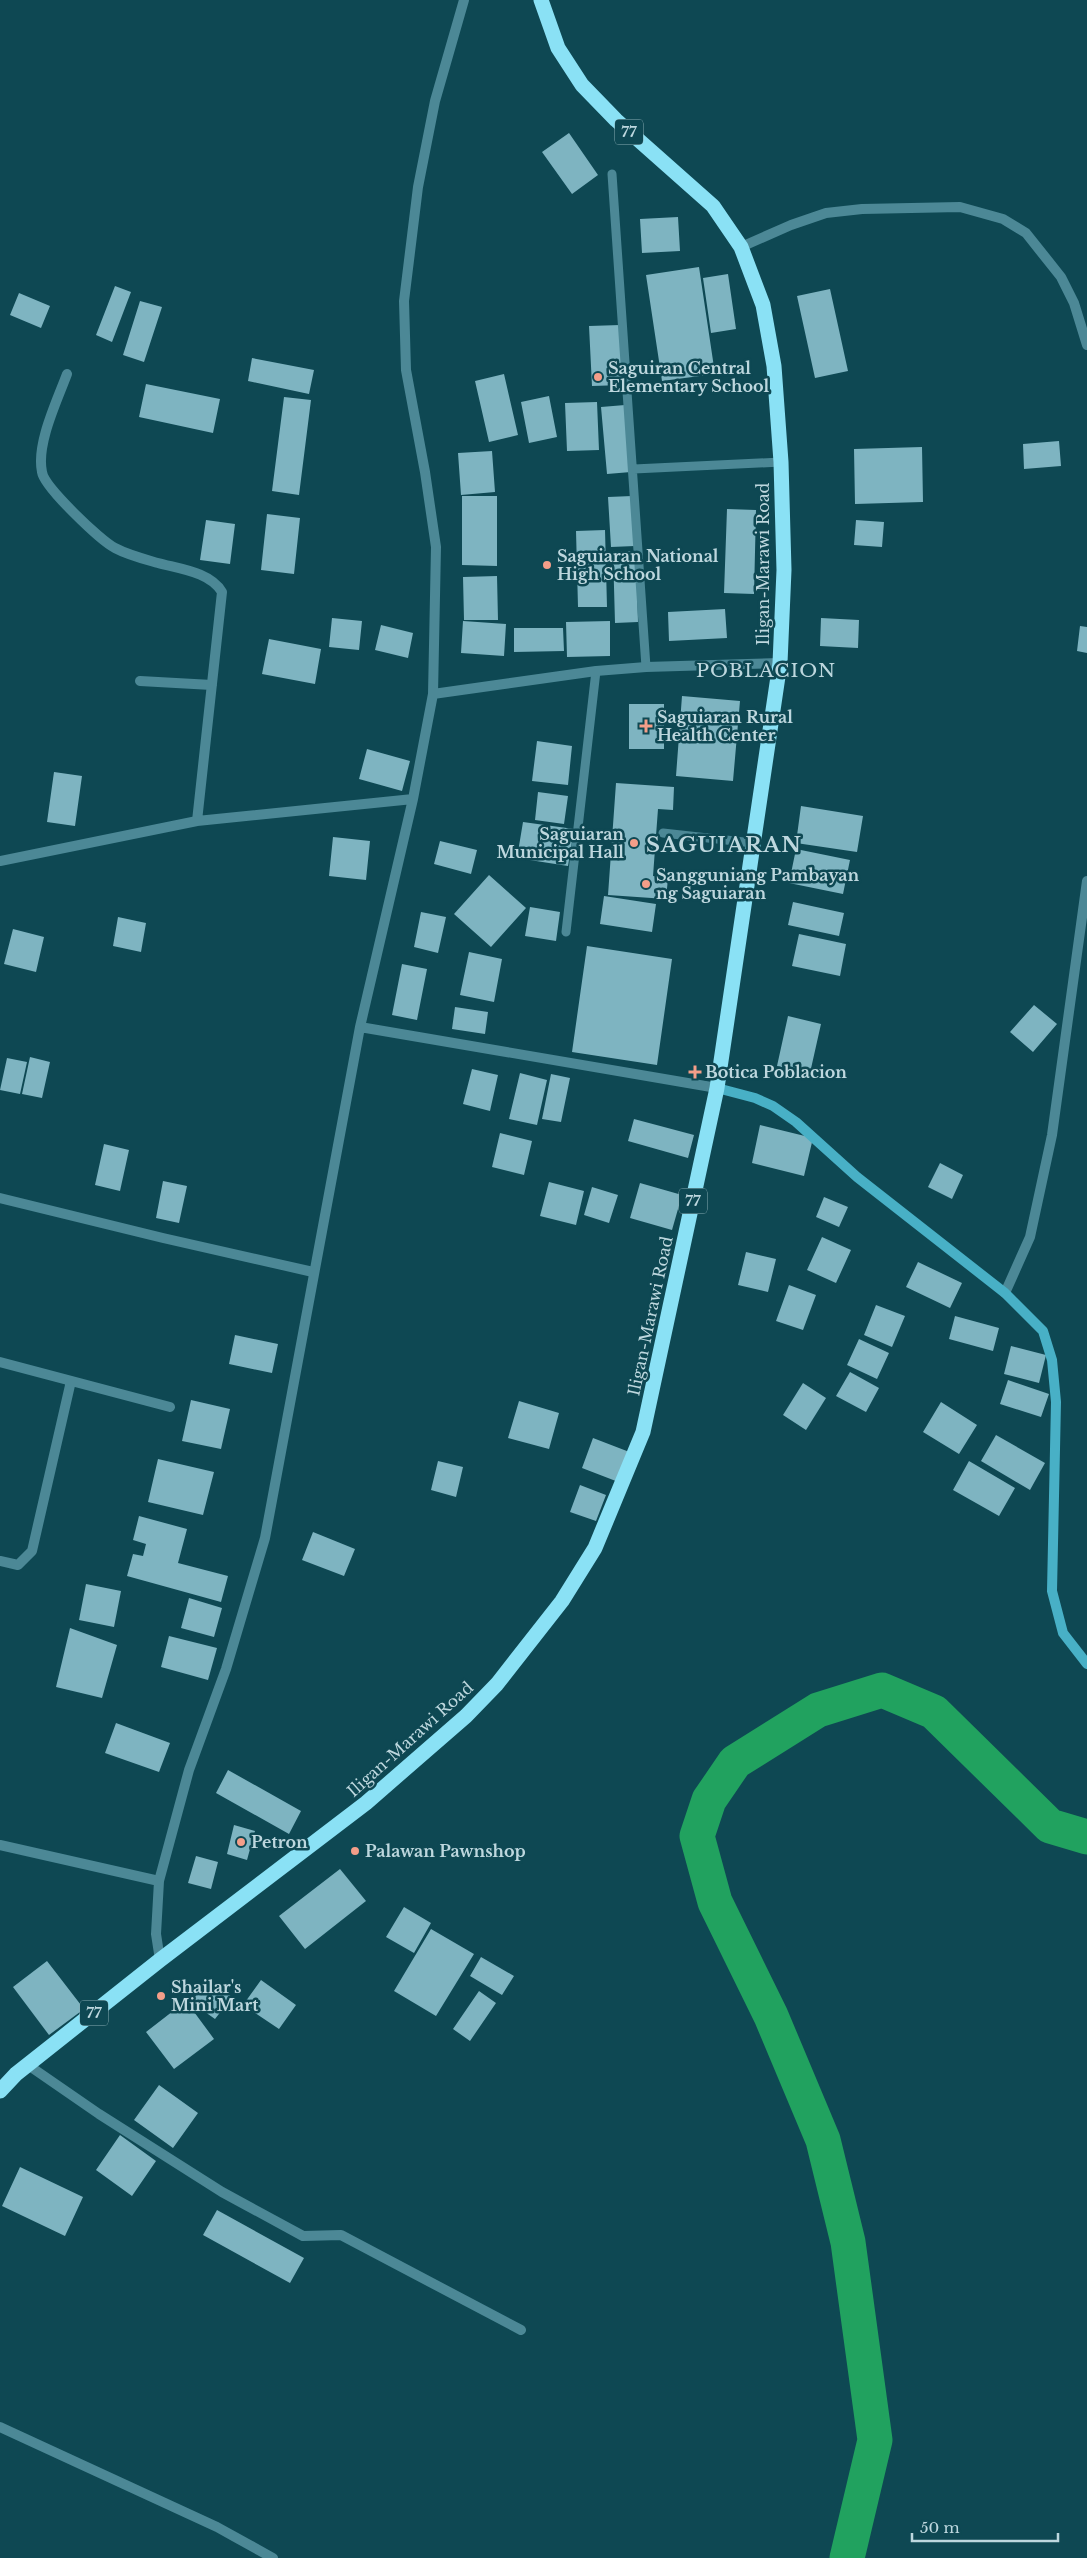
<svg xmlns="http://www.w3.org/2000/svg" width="1087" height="2558" viewBox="0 0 1087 2558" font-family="'Libre Baskerville',serif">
<rect width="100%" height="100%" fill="#0e4853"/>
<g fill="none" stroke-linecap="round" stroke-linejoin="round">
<path stroke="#21a25f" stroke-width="35" d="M847,2558L875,2440L848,2242L823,2140L771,2016L715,1902L697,1836L709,1800L735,1762L818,1710L882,1690L934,1712L1050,1826L1087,1837"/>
</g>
<path fill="#7eb4c1" d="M569,133L598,175L572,194L542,152Z
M678,217L680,251L642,253L640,219Z
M699,267L715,374L662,381L646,275Z
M728,274L736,329L711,333L703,278Z
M115,286L131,292L112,342L96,335Z
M830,289L848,371L815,378L797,296Z
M19,293L50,306L41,328L10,315Z
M140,301L162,307L144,362L123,355Z
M620,325L623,385L592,386L589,326Z
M252,358L314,370L309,394L248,381Z
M504,374L518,435L489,442L475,381Z
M146,384L220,399L213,433L139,417Z
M549,396L557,437L529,443L521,402Z
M284,397L311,400L299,495L272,491Z
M597,402L599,450L567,451L565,403Z
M625,405L631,472L607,474L601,407Z
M1059,441L1061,466L1024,469L1023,444Z
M922,447L923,502L855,504L854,449Z
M492,451L495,492L461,495L458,453Z
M462,496H497V566L462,565Z
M632,496L635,546L611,547L608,497Z
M727,509L756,510L754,594L724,593Z
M267,514L300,518L294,574L261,570Z
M206,520L235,524L230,564L200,560Z
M856,520L884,522L882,547L854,545Z
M605,530L607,607H578L576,531Z
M613,551H636L638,622L615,623Z
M497,576L498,620H464L463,577Z
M725,609L727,638L669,641L668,612Z
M332,618L362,621L359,650L329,647Z
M821,618L859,620L858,648L820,646Z
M463,621L506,624L504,656L461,653Z
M610,621V656L567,657L566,622Z
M381,625L413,633L408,658L375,650Z
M1080,626L1087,627V653L1077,651Z
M514,628H563L564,651L514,652Z
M269,639L321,649L315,684L262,674Z
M682,696L740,701L733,781L676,776Z
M629,704H664V749H629Z
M537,741L572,746L568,785L532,781Z
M367,749L410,761L402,791L359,779Z
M54,772L82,776L75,826L47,822Z
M616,783L674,787L673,810L658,809L653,876L668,878L666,899L608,895Z
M538,792L568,796L564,824L535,820Z
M801,806L863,816L857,852L796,843Z
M523,822L574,829L568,866L517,858Z
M333,837L370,841L366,880L329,876Z
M440,841L477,850L471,874L434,864Z
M796,849L850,860L843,894L789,883Z
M489,875L526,908L491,947L454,914Z
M604,896L656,904L652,932L600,924Z
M793,902L844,913L839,936L788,925Z
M530,907L560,912L556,941L525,936Z
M421,912L446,917L438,953L414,947Z
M118,917L146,923L141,952L113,946Z
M13,929L44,937L36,972L4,964Z
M799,934L846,944L840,976L792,966Z
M587,946L672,959L657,1065L572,1052Z
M469,952L502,959L494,1002L460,995Z
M402,964L427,969L417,1020L392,1015Z
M1034,1005L1057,1024L1033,1052L1010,1032Z
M455,1007L488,1012L485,1034L452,1029Z
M788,1016L821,1024L810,1073L777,1066Z
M30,1057L50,1062L42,1098L22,1094Z
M7,1058L27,1062L20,1094L0,1090Z
M472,1069L498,1075L490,1111L463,1104Z
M520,1073L547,1080L537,1125L509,1119Z
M551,1074L570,1078L561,1122L542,1119Z
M634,1119L694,1135L688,1158L628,1141Z
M760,1125L813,1138L804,1176L752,1163Z
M500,1133L532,1141L524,1175L492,1167Z
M104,1144L129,1150L120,1191L95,1185Z
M940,1163L963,1175L952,1199L928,1187Z
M163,1181L187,1186L179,1223L156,1218Z
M549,1182L584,1191L576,1225L540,1216Z
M640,1183L682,1195L672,1230L630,1218Z
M592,1187L618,1195L609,1223L584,1215Z
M824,1197L848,1207L839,1227L816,1217Z
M822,1237L851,1250L836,1283L807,1270Z
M746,1252L776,1259L768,1292L738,1285Z
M918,1262L962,1283L950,1308L906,1287Z
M789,1285L816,1295L803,1330L776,1321Z
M876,1305L905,1316L892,1347L864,1335Z
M955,1316L999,1328L993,1351L949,1339Z
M235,1335L278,1344L272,1373L229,1364Z
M859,1339L889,1353L877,1379L847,1365Z
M1011,1346L1046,1355L1039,1383L1004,1374Z
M850,1372L879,1388L866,1412L836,1396Z
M1008,1380L1049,1394L1041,1417L1000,1404Z
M803,1383L826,1398L806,1430L783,1415Z
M191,1400L230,1409L221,1449L182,1441Z
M519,1401L559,1413L549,1449L508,1438Z
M941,1402L977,1425L959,1454L923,1432Z
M996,1435L1045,1463L1030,1490L981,1461Z
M593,1438L632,1453L621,1483L582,1468Z
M158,1459L214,1472L203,1515L148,1502Z
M438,1461L463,1467L456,1497L431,1490Z
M969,1461L1015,1488L999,1516L953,1490Z
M580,1485L606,1495L596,1521L570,1512Z
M139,1516L187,1529L178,1563L228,1576L221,1602L127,1576L133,1554L143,1556L146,1544L133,1540Z
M313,1532L355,1549L344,1576L302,1560Z
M86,1584L121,1591L114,1627L79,1620Z
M189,1598L222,1608L214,1637L181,1628Z
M70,1628L117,1645L102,1698L56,1687Z
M169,1636L217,1648L208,1680L161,1667Z
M116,1723L170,1743L159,1772L105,1753Z
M228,1770L301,1811L289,1834L216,1793Z
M234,1825L255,1831L247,1860L227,1854Z
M196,1856L218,1862L211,1889L188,1883Z
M340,1869L366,1901L305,1949L279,1916Z
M404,1907L431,1923L414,1953L386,1937Z
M431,1929L474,1954L436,2016L394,1991Z
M481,1957L514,1976L502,1995L470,1976Z
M47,1961L84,2009L49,2035L13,1987Z
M208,1980L232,1997L215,2019L191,2002Z
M261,1980L296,2005L279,2029L243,2005Z
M479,1991L496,2003L470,2041L453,2029Z
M186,2001L214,2039L174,2069L146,2032Z
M159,2085L198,2113L173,2148L134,2120Z
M120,2135L156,2161L132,2196L96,2170Z
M20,2167L83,2197L65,2236L2,2206Z
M217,2210L304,2258L290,2283L203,2235Z"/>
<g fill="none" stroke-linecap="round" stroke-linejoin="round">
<path stroke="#4c8896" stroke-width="9" d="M612,174L646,667
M634,469L781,462
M663,833L753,843
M566,932L596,671"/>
<path stroke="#4c8896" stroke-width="10" d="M741,247L791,225L826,213L862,209L960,207L1003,219L1026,233L1061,277L1074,303L1087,345
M67,374C57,401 36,444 42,472C44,487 101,541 115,548C128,555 144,559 158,563C180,569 210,572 222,592L197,821
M140,681L212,685
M433,694L596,671L646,667L780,663
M0,861L197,821L413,799
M360,1027L717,1088
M0,1198L163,1238L313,1272
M1005,1293L1030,1237L1052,1135L1087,881
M0,1362L170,1407
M0,1561L18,1565L32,1551L71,1381
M0,1845L159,1881
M160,1960L156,1934L159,1881L189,1770L226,1669L265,1538L360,1027L413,799L433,694L436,547L425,472L406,370L404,301L418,187L435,101L464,0
M28,2065L99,2114L222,2192L303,2236L341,2235L521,2330
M0,2427L217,2527L273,2558"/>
<path stroke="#48b0c6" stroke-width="10" d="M717,1088L755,1098L773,1106L796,1122L857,1177L1005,1293L1043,1331L1052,1360L1056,1402L1052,1591L1063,1633L1087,1664"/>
<path stroke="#8ae1f5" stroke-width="15" d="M0,2091L16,2074L160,1960L366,1803L466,1716L497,1684L562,1601L595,1548L643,1432L717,1088L780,663L784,570L781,462L774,366L763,305L741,247L713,206L616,120L582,85L558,48L541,0"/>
</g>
<g fill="#f49e89" stroke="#0e4853" stroke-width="2">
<circle cx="598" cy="377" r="5"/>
<circle cx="547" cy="565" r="5"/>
<path d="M643.5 718.5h5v5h5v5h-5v5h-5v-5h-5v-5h5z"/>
<circle cx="634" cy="843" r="5"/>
<circle cx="646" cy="884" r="5"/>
<path d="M692.5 1064.5h5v5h5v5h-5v5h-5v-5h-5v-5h5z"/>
<circle cx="241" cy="1842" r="5"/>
<circle cx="355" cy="1851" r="5"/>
<circle cx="161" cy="1996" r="5"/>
</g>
<g text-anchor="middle" stroke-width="5" stroke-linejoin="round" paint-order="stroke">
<g fill="#0e4853" stroke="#88acb4" stroke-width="1">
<rect x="615" y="119.5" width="28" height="25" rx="4"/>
<rect x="679" y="1188.5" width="28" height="25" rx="4"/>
<rect x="80" y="2000.5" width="28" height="25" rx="4"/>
</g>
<g font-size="15" font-weight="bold" fill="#bdd7de">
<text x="629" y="137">77</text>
<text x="693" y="1206">77</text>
<text x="94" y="2018">77</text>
</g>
<g font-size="16" font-weight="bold" fill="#bdd7de" stroke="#0e4853" text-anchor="start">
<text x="608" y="374">Saguiran Central<tspan x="608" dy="18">Elementary School</tspan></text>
<text x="557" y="562">Saguiaran National<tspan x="557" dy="18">High School</tspan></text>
<text x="657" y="723">Saguiaran Rural<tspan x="657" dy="18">Health Center</tspan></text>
<text x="624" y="840" text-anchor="end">Saguiaran<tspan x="624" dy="18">Municipal Hall</tspan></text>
<text x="656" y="881">Sangguniang Pambayan<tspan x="656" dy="18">ng Saguiaran</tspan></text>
<text x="705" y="1078">Botica Poblacion</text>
<text x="251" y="1848">Petron</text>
<text x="365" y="1857">Palawan Pawnshop</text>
<text x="171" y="1993">Shailar's<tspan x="171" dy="18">Mini Mart</tspan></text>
</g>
<g font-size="16" fill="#bdd7de" stroke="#0e4853">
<text transform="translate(763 564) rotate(-90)" y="6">Iligan-Marawi Road</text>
<text transform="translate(650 1316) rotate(-78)" y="6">Iligan-Marawi Road</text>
<text transform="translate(410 1739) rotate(-42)" y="6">Iligan-Marawi Road</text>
</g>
<g font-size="19" letter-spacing="1" fill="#bdd7de" stroke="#0e4853">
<text x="766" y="677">POBLACION</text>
</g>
<g font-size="21" font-weight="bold" letter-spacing="1" fill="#bdd7de" stroke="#0e4853">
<text x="724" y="852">SAGUIARAN</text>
</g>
</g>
<path d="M912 2533v8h146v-8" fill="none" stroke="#bdd7de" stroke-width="2.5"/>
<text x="920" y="2533" font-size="15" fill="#bdd7de" stroke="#0e4853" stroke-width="4" paint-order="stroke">50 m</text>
</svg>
